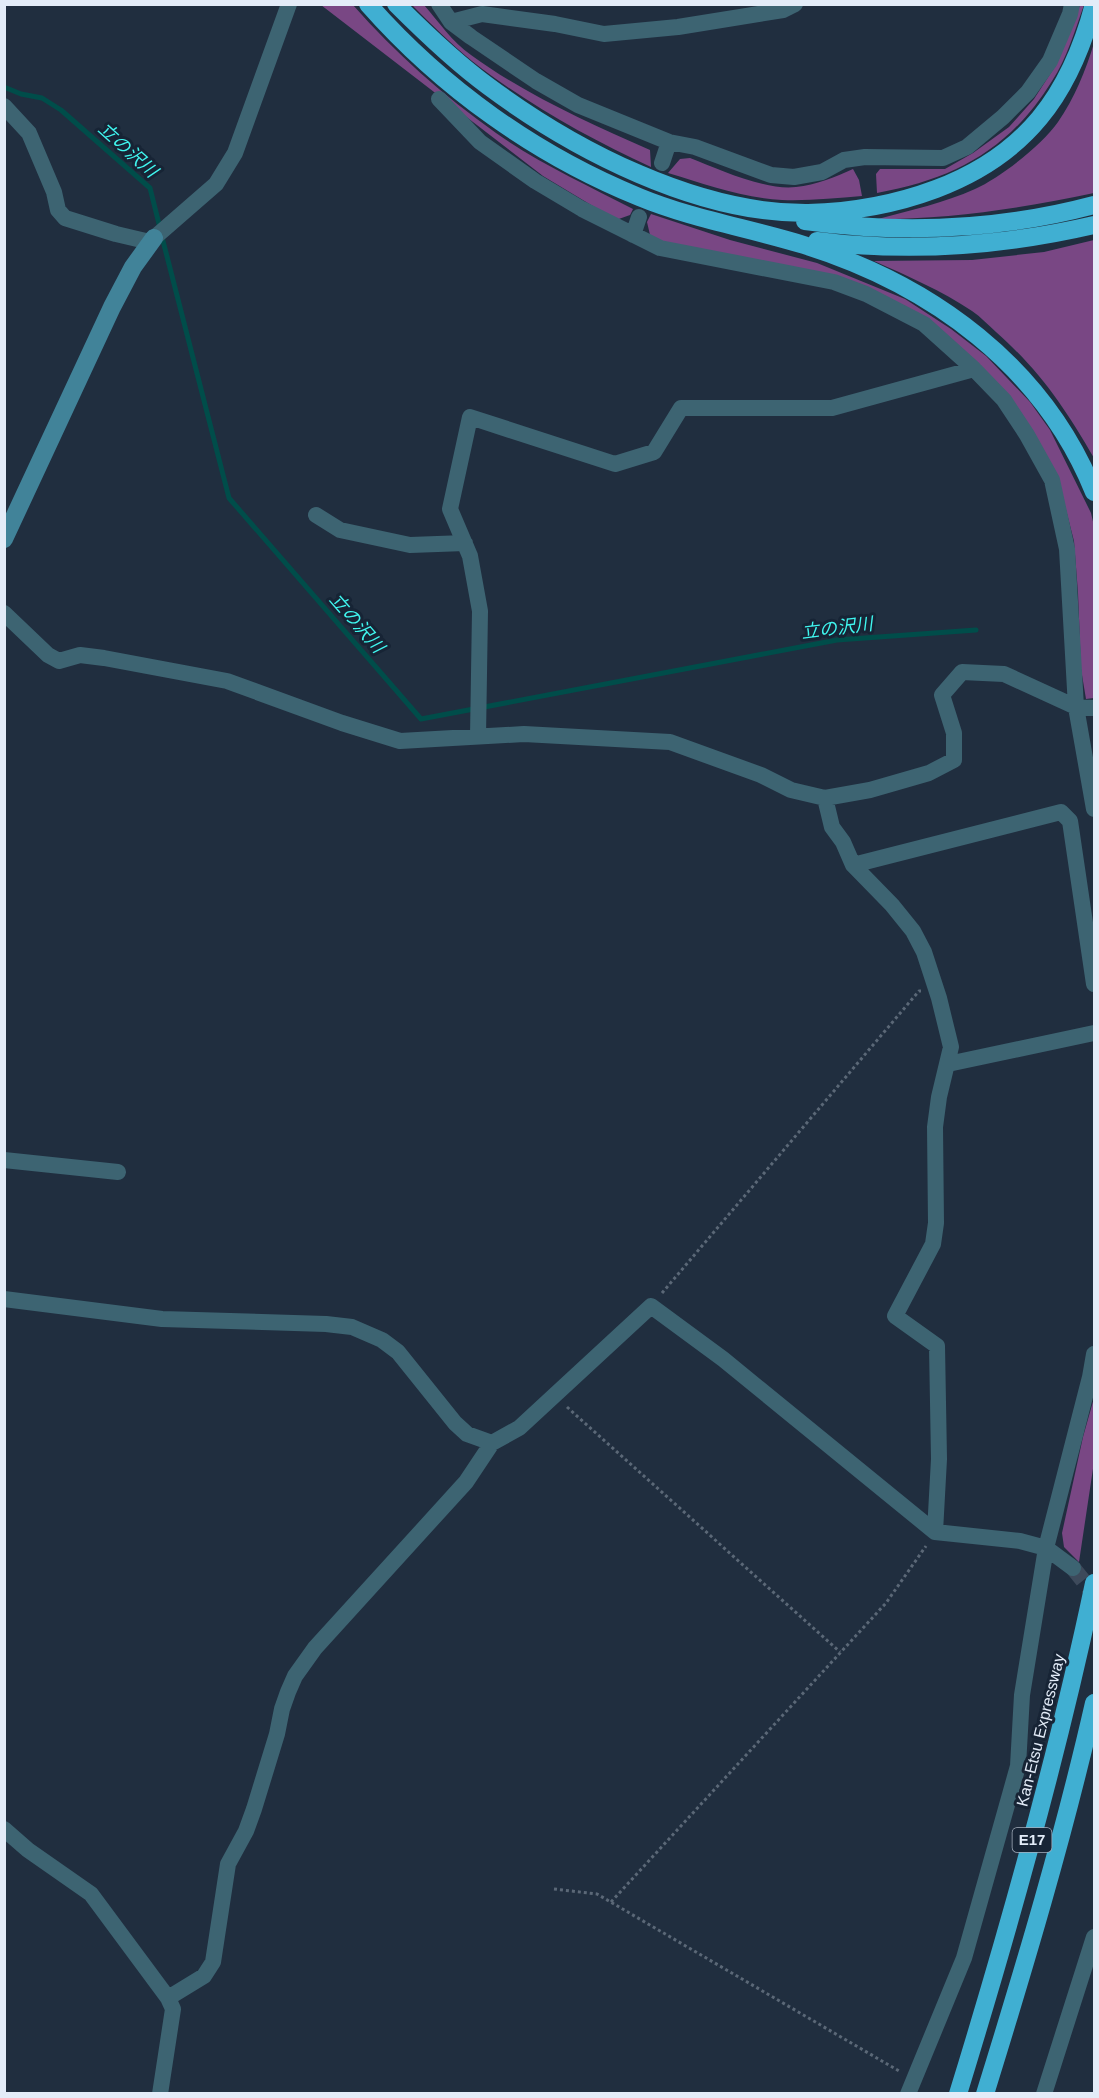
<svg xmlns="http://www.w3.org/2000/svg" width="1099" height="2098" viewBox="0 0 1099 2098" font-family="Helvetica,'Noto Sans JP',sans-serif">
<rect width="100%" height="100%" fill="#202e3f"/>
<path fill="#794784" d="M321,5H353C395,53 444,96 496,133C538,163 587,185 633,209L630,215L616,220L543,176Z
M412,5H424C439,22 452,42 471,55C526,95 589,123 650,150L651,167C588,138 527,104 472,61C451,44 431,24 412,5Z
M1080,5H1084C1075,30 1067,58 1052,81C1010,149 955,179 877,193L876,174L880,169H945L973,153L1009,127L1034,99L1056,65Z
M1094,43V193C1023,208 951,219 878,219C911,210 944,203 975,189C1000,178 1042,145 1058,122C1074,99 1086,70 1094,43Z
M690,158C718,169 766,191 796,187C816,185 835,177 853,169L859,180L862,196C835,198 809,201 782,200C743,198 705,184 668,173L680,159Z
M651,214L730,240L817,263L905,299L951,329L986,356L1030,402L1050,430L1091,513L1094,526V698L1086,699L1081,669L1078,593L1074,541L1063,498L1036,442L905,306L663,243L650,235L647,222Z
M1094,240V458C1065,408 1040,371 996,332C988,325 981,317 972,311C942,291 908,276 874,261L972,260L1044,252Z
M1094,1398V1462L1079,1562L1064,1547L1062,1533L1083,1437Z"/>
<g fill="none" stroke-linecap="round" stroke-linejoin="round">
<path stroke="#004d4a" stroke-width="5" d="M4,87L21,94L42,98L61,110L150,188L160,228
M162,237L229,498L421,719L837,640L976,630"/>
<path stroke="#3d4a5b" stroke-width="16" stroke-dasharray="16 8" stroke-linecap="butt" d="M1073,1568L1094,1594"/>
<path stroke="#5b6877" stroke-width="3" stroke-dasharray="3 3" stroke-linecap="butt" d="M662,1293L919,991H921
M567,1407L840,1652
M554,1889L597,1894L899,2071
M611,1902L886,1603L926,1546"/>
<path stroke="#3d6472" stroke-width="16" d="M439,4L451,22L471,37L536,81L578,105L669,142L695,147L771,175L794,177L822,172L844,160L865,157L943,158L967,147L1003,117L1028,92L1050,61L1070,14L1072,4
M451,22L482,14L555,24L604,34L678,27L783,10L795,4
M439,99L480,142L535,181L582,209L660,248L834,282L866,294L924,324L974,369L1004,400L1027,435L1052,480L1067,549L1076,707L1094,809
M4,106L29,133L54,192L58,210L65,218L116,234L150,242
M662,163L669,142
M633,235L639,217
M154,238L216,184L235,153L289,4
M316,515L340,530L410,545L465,543
M4,613L48,655L59,661L80,655L104,658L227,681L342,723L400,741L524,734L670,742L761,775L791,790L825,798L870,790L929,773L954,760V733L942,695L962,672L1004,674L1076,707L1094,708
M478,736L480,611L470,556L450,509L470,417L615,464L654,452L681,408H832L974,369
M825,798L832,827L843,842L853,865L892,905L913,931L924,952L939,998L951,1047L939,1097L935,1127L936,1223L933,1244L895,1316L937,1346L939,1459L935,1532
M853,865L1061,812L1070,821L1094,984
M948,1064L1094,1033
M4,1160L118,1172
M4,1299L162,1319L326,1324L352,1327L382,1340L398,1352L455,1423L467,1434L492,1443L519,1428L651,1306L723,1359L935,1532L1020,1541L1046,1548L1073,1568
M4,1829L28,1850L91,1894L168,1998L173,2009L160,2094
M168,1998L204,1976L213,1962L228,1864L246,1831L254,1809L277,1734L282,1709L288,1692L295,1676L315,1648L466,1482L492,1443
M908,2094L964,1958L1018,1766L1022,1695L1046,1548L1090,1377L1094,1354
M1044,2094L1094,1937"/>
<path stroke="#418399" stroke-width="18" d="M4,539L112,307L133,267L154,238"/>
<path stroke="#40afd2" stroke-width="18" d="M368,4C442,88 536,155 639,197C692,219 749,228 804,245C932,285 1043,366 1094,492
M396,4C425,33 455,62 488,86C574,150 697,214 808,213C851,212 896,204 936,189C1026,155 1070,95 1094,4
M805,221C902,234 1000,230 1094,205
M817,241C910,253 1003,246 1094,225
M958,2094C1010,1925 1058,1755 1094,1583
M985,2094C1025,1965 1064,1835 1094,1703"/>
</g>
<g text-anchor="middle" stroke-width="6" stroke-linejoin="round" paint-order="stroke">
<rect fill="#172435" stroke="#a6b0be" stroke-width="1.5" x="1012.5" y="1828" width="39" height="24" rx="4.5"/>
<g font-size="15" font-weight="bold" fill="#e3ecf8">
<text x="1032" y="1845">E17</text>
</g>
<g font-size="16" fill="#e3ecf8" stroke="#172435">
<text transform="translate(1040 1730) rotate(-76)" y="6">Kan-Etsu Expressway</text>
</g>
<g font-size="18" font-style="italic" fill="#40f6ef" stroke="#172435">
<text transform="translate(128 150) rotate(42)" y="6">立の沢川</text>
<text transform="translate(357 623) rotate(49)" y="6">立の沢川</text>
<text transform="translate(837 628) rotate(-7)" y="6">立の沢川</text>
</g>
</g>
<rect width="1099" height="2098" fill="none" stroke="#e3ecf8" stroke-width="12"/>
</svg>
